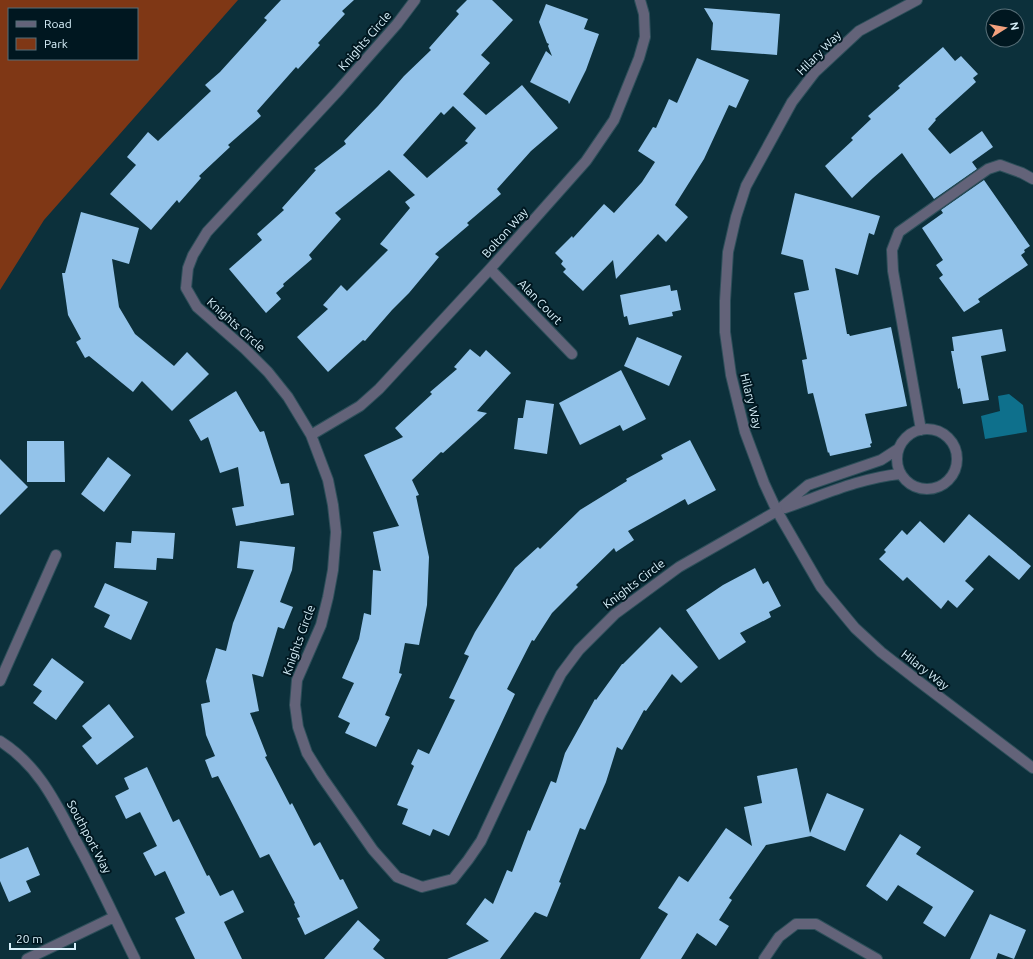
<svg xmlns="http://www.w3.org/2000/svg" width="1033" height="959" viewBox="0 0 1033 959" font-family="Ubuntu,sans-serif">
<rect width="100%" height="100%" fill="#0c303b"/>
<path fill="#7f3715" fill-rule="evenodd" d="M0,0H238L44,220L0,290ZM9,9H137V59H9Z"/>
<path fill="#0e708c" d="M1009,394L1023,405L1027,432L985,439L981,416L1000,411L998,396Z"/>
<path fill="#93c3ea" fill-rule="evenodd" d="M281,0H354L342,11L345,14L318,43L320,45L298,69L296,67L257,111L261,116L228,145L230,147L199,176L201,178L179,203L177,200L151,230L110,194L136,165L127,157L148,132L158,141L211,91L205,85L220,72L267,20L264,18Z
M467,0H492L513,20L481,55L490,63L463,94L486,115L522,85L558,128L531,151L497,189L501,194L467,223L469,225L435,254L439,257L409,293L392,310L365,341L363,340L328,372L297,337L328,309L323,305L341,285L347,291L388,250L380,244L410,208L405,202L415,195L389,170L335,213L341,219L309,255L312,259L283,284L284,286L276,293L281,299L266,313L229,269L262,240L257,234L284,210L282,208L316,170L314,169L346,144L344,141L378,106L404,76L431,50L429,48L459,14L456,11ZM453,106L476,128L465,141L468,143L427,178L403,155L441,112L444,115Z
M546,4L588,19L584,29L599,34L586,70L569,104L568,101L530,82L546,51L552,56L548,46L549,44L547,43L539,22Z
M704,8L780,14L777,55L711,50L713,23Z
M943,47L955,61L961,56L978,74L973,78L976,82L935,119L936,120L928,129L950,154L982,131L993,147L972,162L977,169L934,199L902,153L873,178L852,198L825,166L853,140L851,138L871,119L868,116L900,88L898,86Z
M697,58L749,80L736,108L729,105L704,159L675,205L688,217L666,242L658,234L616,279L613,260L583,291L563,272L566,269L561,264L563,261L555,253L572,236L573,238L604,204L614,213L642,182L655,162L638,151L653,127L656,128L669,99L677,103Z
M984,180L1030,246L1024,250L1025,252L1021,255L1028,265L978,299L980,302L964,312L939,278L943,275L936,265L943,260L922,228L943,213L941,210Z
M795,193L880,216L874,235L869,233L858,275L835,268L847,334H849L850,336L891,327L907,406L865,414L872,443L870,444L871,447L830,456L829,452L828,453L813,393L808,394L802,360L807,359L794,293L809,290L803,260L781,254Z
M81,212L139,228L129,264L112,259L119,307L135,334L174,366L187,352L209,374L172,411L142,381L133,392L89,356L85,358L76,342L81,339L68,315L62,273H65Z
M670,285L671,291L677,290L681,310L672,312L673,316L629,325L627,316L624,317L620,295Z
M1002,329L1006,351L981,356L989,400L963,404L960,388L958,389L951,351H954L952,337Z
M637,337L682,356L669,386L624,366Z
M470,349L480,357L486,350L511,373L477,411L487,413L443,453L441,452L412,480L419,495L416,496L429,557L427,605L419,645L405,643L399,673L402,674L385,715L390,717L376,747L345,733L350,723L338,717L354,683L342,678L359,639L364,613L371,615L373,570L381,571L373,532L399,526L364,455L403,437L395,428L432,394L430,392L457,369L454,367Z
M621,370L646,419L623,431L620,425L580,445L559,403Z
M236,391L260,432L264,431L281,484L289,483L294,515L236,526L232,508L244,506L238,467L220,473L208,437L201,441L189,420Z
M526,400L554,404L547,454L514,449L518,418H523Z
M690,440L716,490L688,505L685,499L628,531L634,540L616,552L614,548L576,585L578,587L552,613L534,641L532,640L507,689L515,694L449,836L433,829L430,836L402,824L408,809L397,805L414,766L411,764L418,749L429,754L455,700L449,698L469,656L464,654L475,632L515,568L538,547L540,549L580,510L627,481L626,479L663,459L661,455Z
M27,441H64L65,482H27Z
M108,457L131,475L104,512L81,494Z
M0,459L28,487L0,515Z
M969,514L1031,566L1019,580L989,555L965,581L974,589L957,608L948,600L941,609L907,577L903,581L879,559L886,552L884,550L902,530L907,535L920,521L944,543Z
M132,531L175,533L173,559L157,558L156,570L114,568L116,542L131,543Z
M240,541L295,547L292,570L280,602L293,607L284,629L278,627L263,677L252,674L259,711L250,713L267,756L265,757L290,805L292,803L314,846L320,842L340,880L343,879L358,908L305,935L297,918L300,917L294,904L295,903L269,854L260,858L218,776L212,778L205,760L215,756L206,735L201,704L210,702L206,681L216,648L226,651L233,623L254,570L237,568Z
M755,568L763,584L768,581L781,606L769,612L771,617L740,633L746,642L719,660L686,610L723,585Z
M105,583L148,602L131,640L104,627L110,615L94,607Z
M660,627L698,667L681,683L672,674L646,711L644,710L622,750L617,747L606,782L585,830L580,828L559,882L561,883L547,917L535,912L500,959H447L489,941L466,924L485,898L493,904L507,870L512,872L528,830L530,831L551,781L556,783L565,753L595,699L596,700L622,664H623Z
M52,658L84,682L56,720L33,703L42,691L33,685Z
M109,704L134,737L97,765L82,746L92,738L82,726Z
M147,767L173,822L179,819L207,876L209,875L220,896L233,890L244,912L224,922L242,959H195L175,918L185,913L165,871L155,876L143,853L157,846L140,812L126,819L115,796L129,789L124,778Z
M797,768L810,833L827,793L864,809L845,851L811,836L766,845L729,898L732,900L719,920L729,926L716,946L697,933L681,959H640L668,914L658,908L679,876L688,882L726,828L752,846L744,807L762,803L757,776Z
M900,834L921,847L916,854L974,891L945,937L923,923L933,907L898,885L887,901L866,886Z
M28,847L40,875L26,881L31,892L9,902L0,881V859Z
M990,914L1026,930L1014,959L998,953L996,959H970Z
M358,920L380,940L373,949L385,959H324Z"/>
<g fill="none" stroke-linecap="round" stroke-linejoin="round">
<defs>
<path id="lane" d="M897 459a30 30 0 1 1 60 0a30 30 0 1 1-60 0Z
M921,430L893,271L892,250L899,232L988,169L1000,165L1022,173L1033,179
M785,508C823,495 860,478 900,474
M777,511L808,485L881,460L898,449"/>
<path id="street" d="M415,0L397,24L338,91L207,232L193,255L188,268L186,288L197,307L245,349L268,372L288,397L311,435L328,480L333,505L336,532L333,570L328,597L321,625L297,680L295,705L298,727L307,753L322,777L373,850L397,877L422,887L453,879L468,860L481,841L541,713L561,674L579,650L615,614L679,567L777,511
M917,0L859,31L815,72L792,102L746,186L736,217L728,252L725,301V332L731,375L745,432L764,483L777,511L821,587L855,628L881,652L917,680L1033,768
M490,269L572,354
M311,435L360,406L379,389L490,269L586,161L614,120L639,58L645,37L644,14L640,0
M0,681L56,555
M0,741C38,765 55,801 75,839C97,878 115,919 135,959
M27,959L114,917
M764,959L779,937L796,924H816L877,959"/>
</defs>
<use href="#lane" stroke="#2d4f5a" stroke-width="12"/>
<use href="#street" stroke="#2d4f5a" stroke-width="12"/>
<use href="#lane" stroke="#636379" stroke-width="10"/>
<use href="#street" stroke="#636379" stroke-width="10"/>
</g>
<g text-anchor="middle" stroke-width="4" stroke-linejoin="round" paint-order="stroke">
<g font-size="12" fill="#d9f2fc" stroke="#001720">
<text transform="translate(365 41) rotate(-49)" y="4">Knights Circle</text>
<text transform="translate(819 53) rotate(-45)" y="4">Hilary Way</text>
<text transform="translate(505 233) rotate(-48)" y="4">Bolton Way</text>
<text transform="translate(540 302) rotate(46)" y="4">Alan Court</text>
<text transform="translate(236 325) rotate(42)" y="4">Knights Circle</text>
<text transform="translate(751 401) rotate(76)" y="4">Hilary Way</text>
<text transform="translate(634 584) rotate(-37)" y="4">Knights Circle</text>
<text transform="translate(299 640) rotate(-70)" y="4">Knights Circle</text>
<text transform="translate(925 670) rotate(38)" y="4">Hilary Way</text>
<text transform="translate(89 837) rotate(62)" y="4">Southport Way</text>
</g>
</g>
<rect x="8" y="8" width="130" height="52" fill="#001720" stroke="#576f78"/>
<rect x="16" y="21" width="20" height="6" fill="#636379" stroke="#576f78"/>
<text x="44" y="28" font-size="12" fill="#d9f2fc">Road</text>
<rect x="16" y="38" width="20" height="12" fill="#7f3715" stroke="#576f78"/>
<text x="44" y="48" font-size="12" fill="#d9f2fc">Park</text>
<g transform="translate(1005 28) rotate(79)"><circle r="19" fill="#001720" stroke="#576f78"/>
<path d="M0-3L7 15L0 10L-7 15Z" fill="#f2a17e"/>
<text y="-6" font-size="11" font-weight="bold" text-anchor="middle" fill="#d9f2fc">N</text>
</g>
<path d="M10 943v6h65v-6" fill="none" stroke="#d9f2fc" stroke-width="2"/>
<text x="16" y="943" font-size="12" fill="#d9f2fc" stroke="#001720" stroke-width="3" paint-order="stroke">20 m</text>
</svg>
